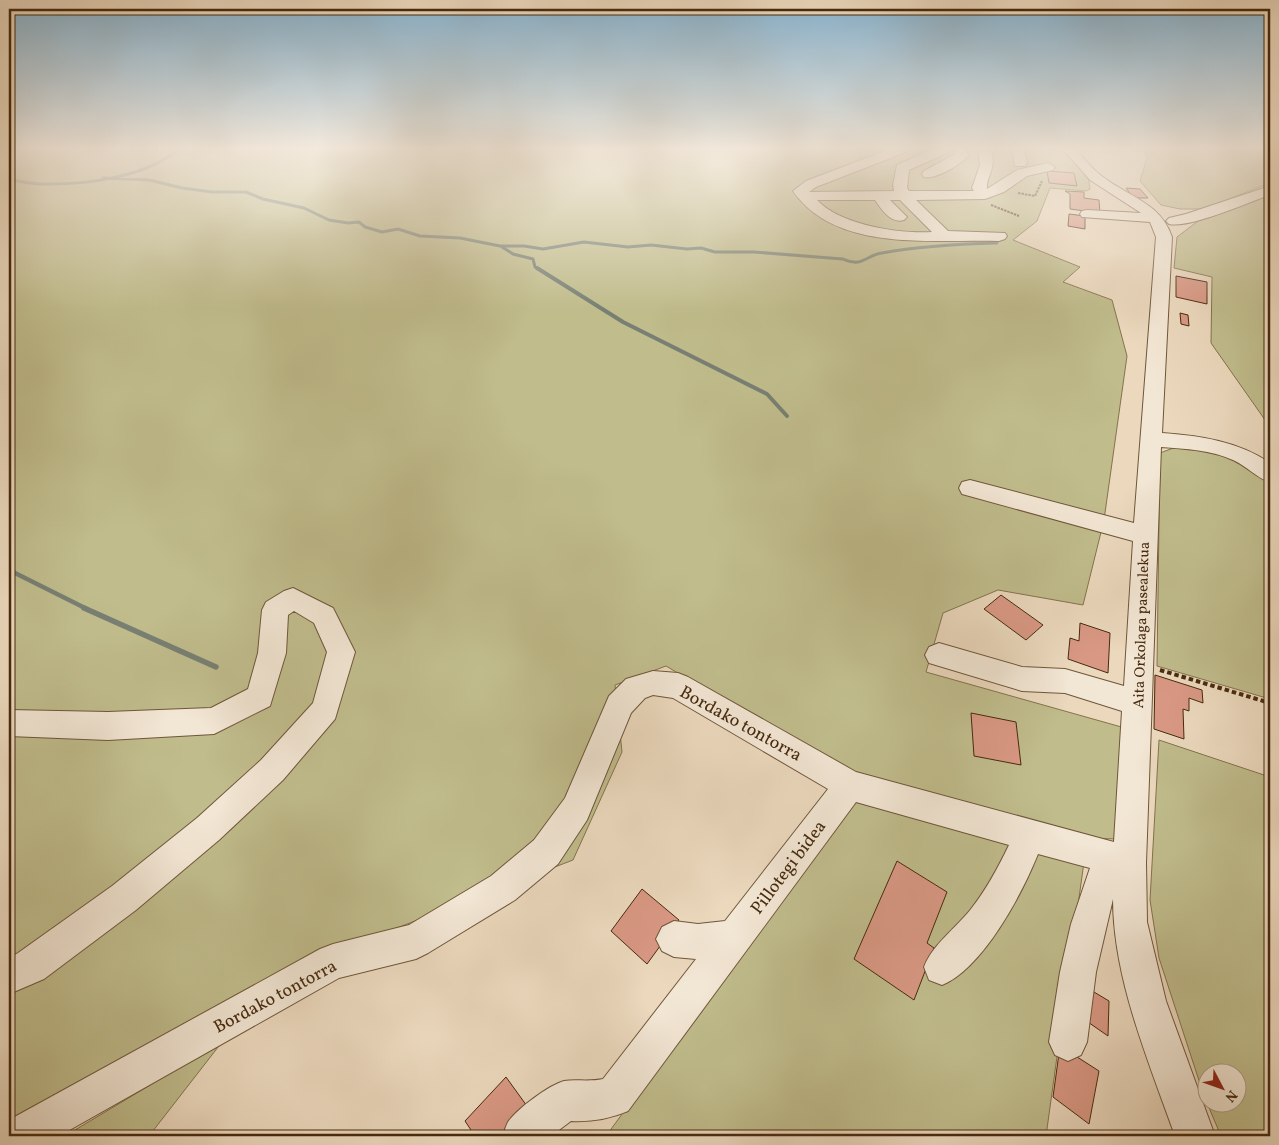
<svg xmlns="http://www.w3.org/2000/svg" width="1279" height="1145" viewBox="0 0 1279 1145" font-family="Vollkorn,serif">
<rect width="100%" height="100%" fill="#ebd8bd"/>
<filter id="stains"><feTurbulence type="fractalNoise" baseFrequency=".004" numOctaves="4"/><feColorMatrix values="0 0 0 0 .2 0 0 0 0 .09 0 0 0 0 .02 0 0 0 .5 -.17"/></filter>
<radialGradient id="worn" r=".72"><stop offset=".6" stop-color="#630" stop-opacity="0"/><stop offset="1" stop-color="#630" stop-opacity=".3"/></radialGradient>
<path fill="#c0bc8c" stroke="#84734d" d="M17,149H1064L1088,176L1090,189L1086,191L1050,188L1037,221L1013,240L1080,267L1063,282L1112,300L1127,356L1104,520L1083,605L998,590L943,613L926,672L1125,728L1116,839L1060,837L857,777L802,747L666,666L615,685L622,752L573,860L332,953L9,1135V151Z
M1143,149H1270V183L1203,209H1180L1161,205L1140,181L1147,158Z
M1270,193V427L1211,343L1212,277L1174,268L1177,237L1198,221Z
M1176,447L1221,453L1263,475L1270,483V699L1157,666L1160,453Z
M1159,740L1270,777V1136H1221L1207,1103L1236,1102V1072H1206V1102L1159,958L1150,900Z
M851,801L1084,862L1046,1136H606Z
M222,1042L149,1136H65Z"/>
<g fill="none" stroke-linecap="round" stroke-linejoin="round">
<path stroke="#788073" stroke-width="3" d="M103,178L149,180L182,188L212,192H246L263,199L304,208L329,220L348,223L359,222L365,227L382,232L398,229L420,236L460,238L500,246H524L543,249L584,242L628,247L651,245L687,249L701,248L715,252H754L843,259C863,268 866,255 882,253C920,246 958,244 997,243
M9,180C21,181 32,184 43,184C86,185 146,177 179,149
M502,247L513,254L533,259L535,267L539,269"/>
<path stroke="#788073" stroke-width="4" d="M537,268L623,322L767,394L787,416"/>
<path stroke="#788073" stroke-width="4.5" d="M9,570L87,609"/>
<path stroke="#788073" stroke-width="5.5" d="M84,608L216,667"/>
</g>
<path fill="#d99884" stroke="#472a0e" d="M1047,171L1074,173L1077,186L1049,183Z
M1126,188L1140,189L1148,198H1133Z
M1065,191L1084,192V198L1099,200L1100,213L1070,209V194Z
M1069,214L1085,216V229L1068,226Z
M1176,276L1207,282V304L1176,297Z
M1180,313L1188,315L1189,326L1181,324Z
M1001,595L1043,625L1026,640L984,609Z
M1080,623L1110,633L1108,673L1068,659L1070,638L1079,641Z
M1155,675L1202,690L1203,703L1189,698V711L1183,709L1184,739L1154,729Z
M971,713L1016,722L1021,765L974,756Z
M897,861L947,892L927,943L934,948L914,1000L854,959Z
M642,889L679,920L647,964L611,931Z
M1084,986L1109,1001L1108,1036L1075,1013Z
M1060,1046L1099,1071L1089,1124L1053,1097Z
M506,1077L532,1113L512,1136H475L465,1121Z"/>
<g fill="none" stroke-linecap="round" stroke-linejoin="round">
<defs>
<path id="minor" d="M890,149H908L906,152L816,187L809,192L894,191L893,185L897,165L933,149H951L949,152L909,170L907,188L909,191H974L972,188L980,165L978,149H990C998,169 986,174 987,189L1017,170L1048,163L1055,167L1053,170L1027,176L1004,192L985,199L916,200L948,231L1005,233L1007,236L1005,239L999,241C932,239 836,253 793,191L806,181ZM817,200H875C882,210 891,224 904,220L907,217L890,200H900L932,232C899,234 840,225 817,200Z
M952,149H964L969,155C962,164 935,180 924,177L922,174L924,171L955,154Z
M1012,149H1024L1027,163L1025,166H1015Z
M1063,149H1076C1084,159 1093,170 1103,177C1129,197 1161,203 1172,237L1162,433C1201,436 1238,441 1270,463V482C1256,478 1247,466 1233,460C1211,450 1186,449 1161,447L1146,863L1147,922L1166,1001L1215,1136H1175C1149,1062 1113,979 1113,899L1096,972L1087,1042L1081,1055L1068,1061L1055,1055L1049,1042L1060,972L1071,924L1090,868L1038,854C1022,894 983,968 942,985L929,980L924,967C933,944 955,929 971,909C986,890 998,868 1009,845L856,802L628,1111C609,1119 591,1122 571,1121L551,1136H503C504,1132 506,1126 508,1122C517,1109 549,1085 564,1081C575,1079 589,1082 603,1079L696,959L674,957L662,951L656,939L662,927L674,921L698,924L725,921L828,789L673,698L653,695L645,698L631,713L587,820L558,864L515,900L428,953L416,959L339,978L59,1136H9V1120L320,949L333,944L409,925L491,876L534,840L565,798L609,696L626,679L653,671L678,673L688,677L856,772L1114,842L1122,711L1065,693L1022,691L929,663L925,655L929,647L939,643L1022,667L1065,669L1124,686L1133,541L962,494L959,488L962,482L970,480L1134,523L1156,237L1150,222L1082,217L1080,214L1082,211L1087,210L1141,213L1090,180Z
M1270,186V195C1249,202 1188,229 1169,224L1166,221L1169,218L1186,214Z
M293,588L333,608L355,652L335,719L283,780L219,840L136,910L44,979L9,994V958L18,953L112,886L197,818L261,760L313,703L327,652L314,623L294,611L288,615L286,653L270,706L214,734L108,740L9,736V710L108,712L211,708L248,689L258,653L262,610L266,602L284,591Z"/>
</defs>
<use href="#minor" stroke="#70563a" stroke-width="2"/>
<path stroke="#472a0e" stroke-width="2" stroke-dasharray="2.5 1" stroke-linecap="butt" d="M1018,193L1035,196L1042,181
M991,205L1019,216"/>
<path stroke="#472a0e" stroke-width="4" stroke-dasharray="4.5 3" stroke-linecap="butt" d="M1160,670L1270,703"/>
<use href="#minor" fill="#f2e6d4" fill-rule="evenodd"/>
</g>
<linearGradient id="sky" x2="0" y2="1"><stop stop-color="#88b6d4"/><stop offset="0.48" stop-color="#f6ede1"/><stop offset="1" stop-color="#f6ede1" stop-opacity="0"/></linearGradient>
<rect width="1279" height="309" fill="url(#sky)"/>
<g text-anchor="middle" stroke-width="4.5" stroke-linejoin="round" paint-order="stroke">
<g font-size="15" fill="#472a0e" stroke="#f2e6d4">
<text transform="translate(1141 625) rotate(-88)" y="5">Aita Orkolaga pasealekua</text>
</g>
<g font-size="18" fill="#472a0e" stroke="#f2e6d4">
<text transform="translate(741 723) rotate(29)" y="6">Bordako tontorra</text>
<text transform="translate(788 867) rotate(-53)" y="6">Pillotegi bidea</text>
<text transform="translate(275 996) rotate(-28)" y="6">Bordako tontorra</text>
</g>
</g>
<rect width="1279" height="1145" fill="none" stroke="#ebd8bd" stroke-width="30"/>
<rect x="10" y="10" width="1259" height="1125" fill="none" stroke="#472a0e" stroke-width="2.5"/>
<rect x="15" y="15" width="1249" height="1115" fill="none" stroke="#472a0e"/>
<g transform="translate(1222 1088) rotate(131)"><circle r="24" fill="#f2e6d4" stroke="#ae9b85"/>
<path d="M0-4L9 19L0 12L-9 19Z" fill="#8f2418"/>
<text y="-8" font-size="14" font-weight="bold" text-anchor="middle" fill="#472a0e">N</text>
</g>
<rect width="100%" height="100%" filter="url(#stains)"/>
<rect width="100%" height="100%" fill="url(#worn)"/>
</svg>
